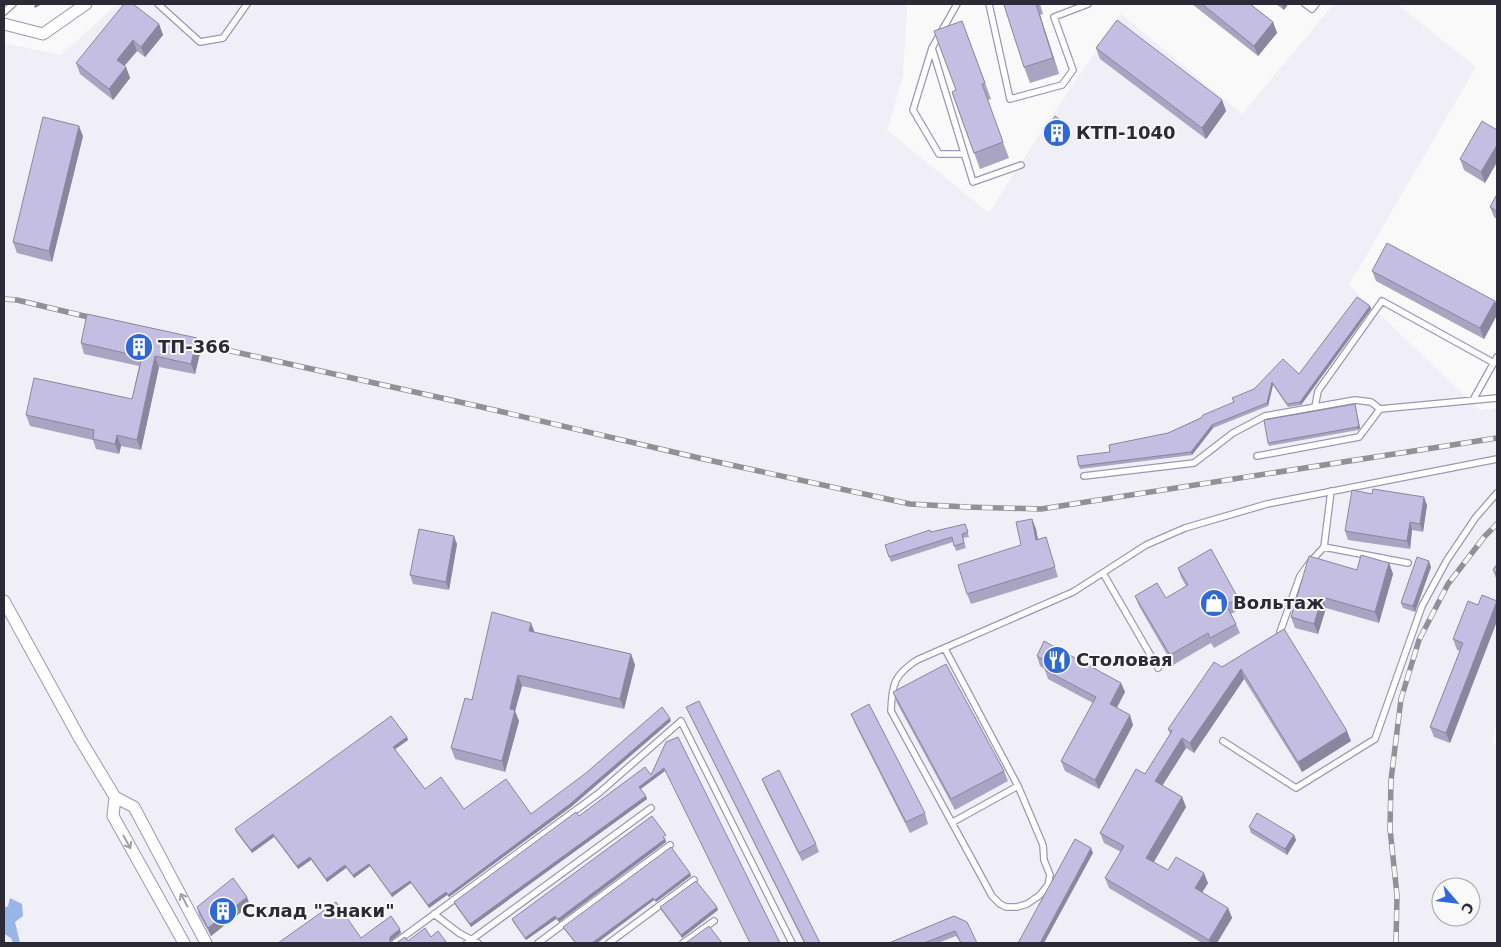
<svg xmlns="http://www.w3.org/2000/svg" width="1501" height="947" viewBox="0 0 1501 947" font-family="'DejaVu Sans',sans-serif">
<rect width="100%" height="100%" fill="#f9f9f9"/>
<path fill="#f0eff8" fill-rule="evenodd" d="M117,4H907L903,77L887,130L989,213L1035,141L1121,14L1242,114L1334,4H1397L1476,67L1349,285L1480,410L1497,408V722L1492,741L1497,746V943H4V43L61,55ZM1441,887H1471V917H1441Z"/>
<path fill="#97b5e6" d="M10,898L22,904L23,916L15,922L20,943H13L11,938L4,934V908L8,906Z"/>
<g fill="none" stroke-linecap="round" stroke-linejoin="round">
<defs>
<path id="service" d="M158,4L200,42L223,38L247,4
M957,4L932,48L913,110L939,154H964
M989,4L1010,99L1062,85L1073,70L1054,17L1088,4
M1305,4L1312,9L1316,4
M4,12L13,4
M932,48L973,182L1021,165
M1473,400L1497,357
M1315,407L1318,391L1382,301L1494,363
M1257,456L1359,437L1380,409
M1084,476L1194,463L1233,433L1265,416L1355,400L1371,402L1380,409L1497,398
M1324,547L1408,563
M1103,573L1158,668
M1280,632L1300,576L1311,561L1324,547L1331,491
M945,649L1018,786L1043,845L1044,860L1050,875L1048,885L1040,895L1027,904L1017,907H1006L1000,904L992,896L891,711C892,684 894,675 917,660L1073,592L1146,545L1185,528L1267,504L1497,459
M1223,741L1296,788L1375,739L1422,606L1447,560L1476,517L1497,493
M953,822L1018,786
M434,914L459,933L478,943
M395,943L599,793L681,721L792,943
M467,943L651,808
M538,943L670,845
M609,943L694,880
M683,943L714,921"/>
<path id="minor" d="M4,24L43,34L86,4
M4,601L80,739L115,797L134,807L206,943
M115,797L113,816L184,943"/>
</defs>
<use href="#service" stroke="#9c97b8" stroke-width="8"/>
<use href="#minor" stroke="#9c97b8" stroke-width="13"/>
<use href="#service" stroke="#fff" stroke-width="5.5"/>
<use href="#minor" stroke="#fff" stroke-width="11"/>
<defs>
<path id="rail" d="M4,299L17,300L101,320
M186,341L473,405L699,458L910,504L967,507L1041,509L1497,438
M1396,943L1397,895L1390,829L1391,780L1401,699L1419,640L1448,584L1485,536L1497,524"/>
</defs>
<use href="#rail" stroke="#919096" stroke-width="5.5"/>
<use href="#rail" stroke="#f9f9f9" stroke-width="4" stroke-dasharray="11" stroke-linecap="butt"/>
</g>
<path fill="#a9a4c2" d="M1008,4H1040L1043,14L1040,15L1059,74L1030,83L1024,67Z
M1192,4H1250L1273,22L1277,33L1258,56Z
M1276,4H1288L1284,10Z
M962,21L991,99L987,100L1009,158L980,169L952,92L956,90Z
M159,24L163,35L145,57L137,51L124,66L126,67L130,78L113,100L80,74L76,63Z
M1096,48L1222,100L1226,111L1206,139L1100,59Z
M1067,128L1057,144L1046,138L1044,132Z
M1497,130V162L1485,183L1464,170L1460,159Z
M83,136L52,262L17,253L13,242Z
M1497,194V219L1494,217L1490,207Z
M1372,271L1495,301L1497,306V315L1484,339L1376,281Z
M1370,306L1371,309L1301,405L1288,407L1273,385L1268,406L1213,428L1192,455L1080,469L1079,466L1110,452L1168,433L1234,402L1232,398L1299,374Z
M81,343L201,349L195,374L159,367L141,450L121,446L119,454L96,449L93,440L30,426L26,415L132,399L139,366L84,354Z
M1355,404L1360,428L1358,430L1269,446L1268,443Z
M1427,505L1423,532L1412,530L1410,549L1348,540L1345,531Z
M1032,519L1036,529L1038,540L1049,548L1058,577L971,604L967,594L1021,545Z
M965,524L969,537L963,538L966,548L956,551L953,542L891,562L885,545Z
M457,544L449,590L413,584L410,575Z
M1389,563L1393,574L1379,623L1326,608L1318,634L1295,628L1291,617L1357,570Z
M1497,564V581L1493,570Z
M1431,567L1415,612L1403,608L1401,603Z
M1178,568L1238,598L1242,608L1231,614L1236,624L1240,633L1214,648L1211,643L1173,665L1139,606L1135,596L1166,598L1186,586L1181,577Z
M1497,601V621L1450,743L1434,737L1430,727L1460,651L1457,650L1453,639L1478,605Z
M1284,629L1351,741L1302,772L1244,679L1194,753L1186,748L1162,785L1182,797L1186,807L1154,862L1168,870L1208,883L1202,892L1228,908L1232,918L1217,943H1202L1109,888L1105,878L1121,852L1104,843L1100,833L1145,774L1170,734L1168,729L1222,667Z
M534,632L631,654L635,665L624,709L522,686L515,711L519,721L505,772L455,759L451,748L472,700Z
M1037,656L1121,683L1125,692L1117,708L1133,725L1099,789L1065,771L1061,761L1093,703L1048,679L1045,670V669L1040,666Z
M893,692L1004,771L1008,781L955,810L897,703Z
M686,707L820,943H804Z
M851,714L925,813L928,824L910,833L855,724Z
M671,721L571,807L449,897L447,895L429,908L411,883L392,897L370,866L354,878L346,868L327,882L311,860L298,869L274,837L252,853L236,832L235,829L407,737L408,740L395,749L425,789L464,809L531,814Z
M665,771L641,789L647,799L471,927L455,905L454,902L579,816L651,775Z
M762,779L816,844L819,852L802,861L765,787Z
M1249,827L1294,835L1296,840L1287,855L1251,833Z
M667,837L665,839L666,842L559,922L556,919L526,940L513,922L512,919Z
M690,873L691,876L656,902L654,900L597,943H575L564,929L563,927Z
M250,905L211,936L199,915L197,907Z
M660,907L718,910L682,938L661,910Z
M954,916L977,943H961L956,936L938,943H889Z"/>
<path fill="#89869e" d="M37,4H42L35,8L34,6Z
M1036,4L1040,15L1059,74L1053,58Z
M1281,4H1288L1284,10Z
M1273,22L1277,33L1258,56L1254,46Z
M159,24L163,35L145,57L141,47Z
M133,40L137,51L121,70L117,60Z
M126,67L130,78L113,100L109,89Z
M1222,100L1226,111L1206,139L1202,128Z
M1065,123L1067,128L1057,144L1055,139Z
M79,126L83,136L52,262L49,251Z
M1497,145V162L1485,183L1481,172Z
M1495,301L1497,306V315L1484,339L1480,328Z
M1370,306L1371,309L1301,405L1300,402Z
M197,338L201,349L195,374L191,364Z
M155,356L159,367L141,450L137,440Z
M1272,382L1273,385L1268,406L1267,403Z
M1355,404L1360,428L1358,430L1357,427Z
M1212,425L1213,428L1192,455L1191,452Z
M117,435L121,446L119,454L115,444Z
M1424,497L1427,505L1423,532L1420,524Z
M1032,519L1036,529L1040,551L1036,540Z
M1410,522L1412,530L1410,549L1407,541Z
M454,536L457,544L449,590L446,582Z
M1429,561L1431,567L1415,612L1413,606Z
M1389,563L1393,574L1379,623L1375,612Z
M1322,597L1326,608L1318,634L1314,624Z
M1497,601V621L1450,743L1446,733Z
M531,623L535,633L529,631Z
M631,654L635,665L624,709L620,699Z
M1241,669L1244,679L1194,753L1190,743Z
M518,675L522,686L515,711L519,721L505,772L502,761L510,709Z
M1121,683L1125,692L1113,714L1110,704Z
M1130,715L1133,725L1099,789L1095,780Z
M670,718L671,721L571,807L449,897L448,895Z
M1347,731L1351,741L1302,772L1298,762Z
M407,737L408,740L394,750L393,747Z
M1182,738L1186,748L1159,791L1155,781Z
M664,768L665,771L640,789L639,787Z
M646,796L647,799L471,927L470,924Z
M1182,797L1186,807L1150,868L1146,858Z
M273,834L274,837L252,853L251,850Z
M1294,835L1296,840L1287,855L1285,849Z
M665,839L666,842L559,922L558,919Z
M1091,848L1093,853L1044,943H1040Z
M310,857L311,860L298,869L297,866Z
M369,864L370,866L354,878L353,875Z
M345,865L346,868L327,882L326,879Z
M690,873L691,876L656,902L655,900Z
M1204,873L1208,883L1199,898L1195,888Z
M410,881L411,883L392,897L391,894Z
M446,892L447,895L429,908L428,905Z
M247,897L250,905L211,936L208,928Z
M653,898L654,900L597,943H592Z
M717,907L718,910L682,938L681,935Z
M1228,908L1232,918L1217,943H1210L1209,940Z
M555,916L556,919L526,940L525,938Z
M400,929L401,933L391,941V943L390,942V937Z"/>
<path fill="#c4bfe2" stroke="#89869e" d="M124,4H133L159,24L141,47L133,40L117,60L126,67L109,89L76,63Z
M1008,4H1036L1053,58L1024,67L1004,5Z
M1202,4H1250L1273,22L1254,46Z
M1117,20L1222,100L1202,128L1096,48Z
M962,21L985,83L982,84L1003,142L974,153L952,92L956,90L934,31Z
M1055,116L1065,123L1055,139L1044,132Z
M43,117L79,126L49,251L13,242Z
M1482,121L1497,130V145L1481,172L1460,159Z
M1497,194V211L1490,207Z
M1387,243L1495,301L1480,328L1372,271Z
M1357,297L1370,306L1300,402L1287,404L1272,382L1267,403L1212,425L1191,452L1079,466L1077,456L1110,452L1109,445L1168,433L1201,418L1203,415L1234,402L1232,398L1254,389L1283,359L1299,374Z
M87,314L197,338L191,364L155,356L137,440L117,435L115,444L93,439L94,430L26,415L34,378L132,399L142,357L81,343Z
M1355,404L1359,426L1357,427L1268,443L1264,420Z
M1373,489L1424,497L1420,524L1410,522L1407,541L1345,531L1352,490L1372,494Z
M1032,519L1036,540L1046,537L1055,567L967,594L958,565L1021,545L1016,522Z
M965,524L968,532L962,534L964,543L954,546L952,537L889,557L885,545L930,530L931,532Z
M419,529L454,536L446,582L410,575Z
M1211,549L1238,598L1226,605L1236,624L1210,638L1208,633L1170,655L1135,596L1157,583L1166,598L1188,585L1178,568Z
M1361,555L1389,563L1375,612L1322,597L1314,624L1291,617L1309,556L1357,570Z
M1417,557L1429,561L1413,606L1401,603Z
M1497,564V574L1493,570Z
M1482,595L1497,601L1446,733L1430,727L1463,643L1453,639L1468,601L1478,605Z
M492,612L531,623L529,631L631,654L620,699L518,675L510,709L515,710L502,761L451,748L465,698L472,700Z
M1284,629L1347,731L1298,762L1241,669L1190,743L1182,738L1155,781L1182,797L1146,858L1168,870L1176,857L1204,873L1195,888L1228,908L1209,940L1105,878L1124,846L1100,833L1136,769L1145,774L1172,731L1168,729L1214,662L1222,667Z
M1044,641L1121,683L1110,704L1130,715L1095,780L1061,761L1096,697L1045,670L1049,663L1037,656Z
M946,664L1004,771L951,799L893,692Z
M699,701L820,943H805L686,707Z
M869,704L925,813L906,822L851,714Z
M662,707L670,718L570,804L448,895L446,892L428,905L410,881L391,894L369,864L353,875L345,865L326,879L310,857L297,866L273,834L251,850L235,829L391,716L407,737L393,747L425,789L441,777L464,809L506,779L531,814L586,773Z
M678,737L780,943H750L664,768L639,787L646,796L470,924L454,902L576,812L579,816L645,767L651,775L666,742Z
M779,770L816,844L799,853L762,779Z
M1257,813L1294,835L1285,849L1249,827Z
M652,816L666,835L663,837L665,839L558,919L555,916L525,938L512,919Z
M1075,839L1091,848L1040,943H1018Z
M671,847L690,873L655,900L653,898L592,943H576L563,927Z
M233,878L247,897L208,928L197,907Z
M696,881L717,907L681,935L660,907Z
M336,902L361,938L391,916L400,929L390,937V942L392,943H278Z
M954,916L967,922L977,943H961L955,931L924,943H889Z
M709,926L722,943H688L687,942Z
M425,928L431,937L438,931L447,943H396L405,937L408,941Z"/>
<defs><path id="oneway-shaft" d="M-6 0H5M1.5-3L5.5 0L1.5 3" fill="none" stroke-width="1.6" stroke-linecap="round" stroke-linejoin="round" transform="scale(1.25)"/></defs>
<g stroke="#a09fa5">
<use href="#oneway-shaft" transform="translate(127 842) rotate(61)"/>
<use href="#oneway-shaft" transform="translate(184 900) rotate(-118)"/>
</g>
<defs>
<symbol id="building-disc" viewBox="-11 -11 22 22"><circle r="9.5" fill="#3068d6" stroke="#f9f9f9"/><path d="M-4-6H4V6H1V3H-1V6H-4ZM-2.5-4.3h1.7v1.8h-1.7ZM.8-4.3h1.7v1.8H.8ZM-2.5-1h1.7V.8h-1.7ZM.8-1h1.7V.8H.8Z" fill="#fff"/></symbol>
<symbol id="shop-disc" viewBox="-11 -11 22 22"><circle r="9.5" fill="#3068d6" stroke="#f9f9f9"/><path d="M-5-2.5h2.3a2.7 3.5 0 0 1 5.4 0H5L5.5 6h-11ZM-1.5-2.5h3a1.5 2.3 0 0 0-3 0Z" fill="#fff"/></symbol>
<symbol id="restaurant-disc" viewBox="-11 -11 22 22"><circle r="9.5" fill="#3068d6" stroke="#f9f9f9"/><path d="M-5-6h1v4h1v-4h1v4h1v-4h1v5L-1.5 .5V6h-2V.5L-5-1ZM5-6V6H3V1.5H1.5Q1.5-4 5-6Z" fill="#fff"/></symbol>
</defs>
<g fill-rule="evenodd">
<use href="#building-disc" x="1041" y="117" width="32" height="32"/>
<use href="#building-disc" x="123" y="331" width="32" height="32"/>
<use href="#shop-disc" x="1198" y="587" width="32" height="32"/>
<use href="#restaurant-disc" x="1041" y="644" width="32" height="32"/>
<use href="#building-disc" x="207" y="895" width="32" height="32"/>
</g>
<g text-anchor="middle" stroke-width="4" stroke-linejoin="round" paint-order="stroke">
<g font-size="18" font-weight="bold" fill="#2c2a37" stroke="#f9f9f9" text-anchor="start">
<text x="1076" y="139">КТП-1040</text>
<text x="158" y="353">ТП-366</text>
<text x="1233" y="609">Вольтаж</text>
<text x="1076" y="666">Столовая</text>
<text x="242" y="917">Склад "Знаки"</text>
</g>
</g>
<rect width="1501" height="947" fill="none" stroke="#2c2a37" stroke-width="10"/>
<g transform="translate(1456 902) rotate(118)"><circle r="24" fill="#f9f9f9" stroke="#a7a6ab"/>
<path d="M0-4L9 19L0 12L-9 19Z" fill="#3068d6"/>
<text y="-8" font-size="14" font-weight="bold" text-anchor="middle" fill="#2c2a37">С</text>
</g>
</svg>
